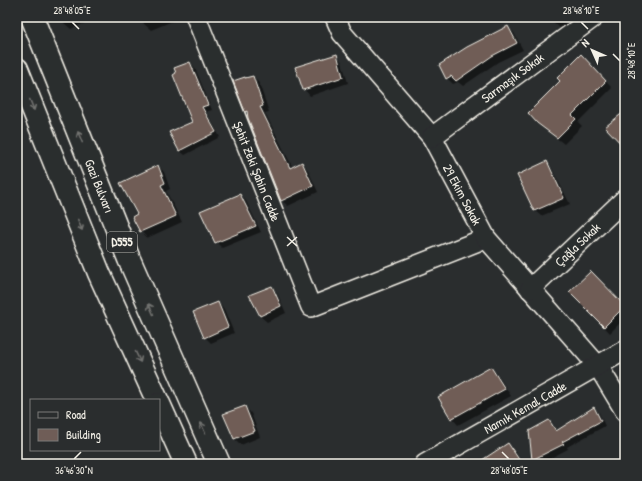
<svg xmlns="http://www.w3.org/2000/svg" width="642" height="481" viewBox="0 0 642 481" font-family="'Patrick Hand',sans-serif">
<rect width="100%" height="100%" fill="#2a2d2e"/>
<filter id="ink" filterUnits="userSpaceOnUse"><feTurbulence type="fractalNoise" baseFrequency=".025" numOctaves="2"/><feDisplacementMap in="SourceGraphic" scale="8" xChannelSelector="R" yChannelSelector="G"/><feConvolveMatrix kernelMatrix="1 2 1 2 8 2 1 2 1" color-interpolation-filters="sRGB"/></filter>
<g filter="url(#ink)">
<path fill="#0007" d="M62,17H84L85,23L71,29L64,23Z
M141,17H179L180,18L151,30L144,24Z
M548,17H578L579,19L560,28Z
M508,27L514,33L523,50L498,62L463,86L458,82L453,84L447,78Z
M336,55L342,62L348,83L310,96L304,89Z
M587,62L612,88L578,122L582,126L564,144L545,129L529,113Z
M190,63L195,68L212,110L206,112L220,137L185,155L180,151L171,132L193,123Z
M253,77L259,83L269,112L265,113L293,168L302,163L308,170L318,192L288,206L281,200L235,82Z
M546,162L552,169L570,204L541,216L534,210Z
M158,166L164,172L170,189L166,191L182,222L147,238L141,231L139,215Z
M240,195L246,201L261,232L222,248L216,242Z
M591,273L625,308V318L610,333L571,292Z
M271,287L277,293L286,313L267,322L260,316Z
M218,303L224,309L234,333L211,343L205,337Z
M491,368L497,374L511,396L458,425L452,418L439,398Z
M245,407L251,413L260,437L241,445L235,439L224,415Z
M594,408L599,413L605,426L567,447L568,449L539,464H537L533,460L530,432L549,421L557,432Z
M507,444L514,450L523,464H478Z"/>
<path fill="#6f5d57" stroke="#f4f1e8" d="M508,26L517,43L492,56L456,81L451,76L446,79L439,65L467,47Z
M337,54L343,77L303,90L295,67Z
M581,54L606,81L572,115L576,119L557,138L537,123L528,113L560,81L557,78Z
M190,62L208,105L202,107L216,132L179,151L169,132L192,122L173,75L176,73L174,68Z
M253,76L263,106L260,107L290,168L302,162L313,186L281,201L248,118L247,111L245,112L233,81L245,77V78Z
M625,111V148L605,127Z
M547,161L564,198L534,211L517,175Z
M158,165L165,183L161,185L176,216L140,232L132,217L137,214L120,183Z
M240,194L256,226L215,243L200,211Z
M591,271L625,306L604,327L569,292Z
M272,286L281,306L260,316L249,295Z
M218,302L228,327L204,338L193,312Z
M491,367L505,389L451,419L438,397Z
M245,406L255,431L234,439L223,414Z
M594,407L601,421L562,442L564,444L532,460L529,431L549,420L556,431Z
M508,443L522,464H476Z"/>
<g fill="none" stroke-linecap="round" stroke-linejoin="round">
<defs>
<g id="minor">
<path id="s1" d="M196,17L311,307L486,238"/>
<path id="s2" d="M335,17L342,33L432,137L486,238L598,366L625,411"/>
<path id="s3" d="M432,137L594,17"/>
<path id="s4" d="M530,289L625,199"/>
<path id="s5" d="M425,464L625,350"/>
</g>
<g id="primary">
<path id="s6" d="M32,17L129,259L219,464"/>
<path d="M17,69L99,273L157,400"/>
<path d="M159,404L186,464"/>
</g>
</defs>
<use href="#minor" stroke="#f4f1e8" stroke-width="22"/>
<use href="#primary" stroke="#f4f1e8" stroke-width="25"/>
<use href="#minor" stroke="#2a2d2e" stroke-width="19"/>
<use href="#primary" stroke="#2a2d2e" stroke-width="22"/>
</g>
<defs><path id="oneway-shaft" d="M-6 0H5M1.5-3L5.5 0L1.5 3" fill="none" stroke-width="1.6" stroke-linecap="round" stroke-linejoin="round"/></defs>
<g stroke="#71726f">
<use href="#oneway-shaft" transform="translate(32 105) rotate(68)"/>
<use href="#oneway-shaft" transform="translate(80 137) rotate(-112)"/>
<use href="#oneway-shaft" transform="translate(80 225) rotate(68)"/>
<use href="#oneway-shaft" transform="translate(151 309) rotate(-114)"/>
<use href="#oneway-shaft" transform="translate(138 357) rotate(65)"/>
<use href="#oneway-shaft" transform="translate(203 428) rotate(-114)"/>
</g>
</g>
<path fill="none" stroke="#f4f1e8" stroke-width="1.5" d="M72,22L79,29M581,22L588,29M613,54L620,61M287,237L297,246M287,246L297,237M502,452L509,459M74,459L81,452"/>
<g text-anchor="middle" stroke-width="4" stroke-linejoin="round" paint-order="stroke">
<rect fill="#2a2d2e" stroke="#b7b6b0" stroke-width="1" x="107" y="232" width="30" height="20" rx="3"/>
<g font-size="12" font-weight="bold" fill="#f4f1e8">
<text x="122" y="246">D555</text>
</g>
<g font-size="13" fill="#f4f1e8" stroke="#2a2d2e">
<text dy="5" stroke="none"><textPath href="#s3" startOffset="100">Sarmaşık Sokak</textPath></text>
<text dy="5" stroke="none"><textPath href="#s1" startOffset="166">Şehit Zeki Şahin Cadde</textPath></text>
<text dy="5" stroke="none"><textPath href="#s6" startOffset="182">Gazi Bulvarı</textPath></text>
<text dy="5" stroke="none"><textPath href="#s2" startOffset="220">29 Ekim Sokak</textPath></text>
<text dy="5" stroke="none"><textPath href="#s4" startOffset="65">Çağla Sokak</textPath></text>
<text dy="5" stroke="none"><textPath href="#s5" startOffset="115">Namık Kemal Cadde</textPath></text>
</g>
</g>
<rect width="642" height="481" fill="none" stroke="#2a2d2e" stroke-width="44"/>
<rect x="30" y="399" width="130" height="52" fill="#2a2d2e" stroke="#7b7b78"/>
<rect x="38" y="412" width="20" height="6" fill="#2a2d2e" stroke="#7b7b78"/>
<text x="66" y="419" font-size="12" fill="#f4f1e8">Road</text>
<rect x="38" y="429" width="20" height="12" fill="#6f5d57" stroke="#7b7b78"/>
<text x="66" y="439" font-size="12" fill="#f4f1e8">Building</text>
<g transform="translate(592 50) rotate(315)" stroke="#2a2d2e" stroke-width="3" paint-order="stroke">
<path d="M0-3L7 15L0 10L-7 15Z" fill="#f4f1e8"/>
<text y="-6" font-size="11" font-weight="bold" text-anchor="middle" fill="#f4f1e8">N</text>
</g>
<rect x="22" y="22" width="598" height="437" fill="none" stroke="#f4f1e8" stroke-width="1.5"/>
<g font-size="10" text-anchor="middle" fill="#f4f1e8">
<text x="72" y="14">28°48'05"E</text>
<text x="581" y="14">28°48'10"E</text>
<text transform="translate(631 61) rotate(-90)" y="4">28°48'10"E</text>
<text x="74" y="474">36°46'30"N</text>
<text x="509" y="474">28°48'05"E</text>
</g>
</svg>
